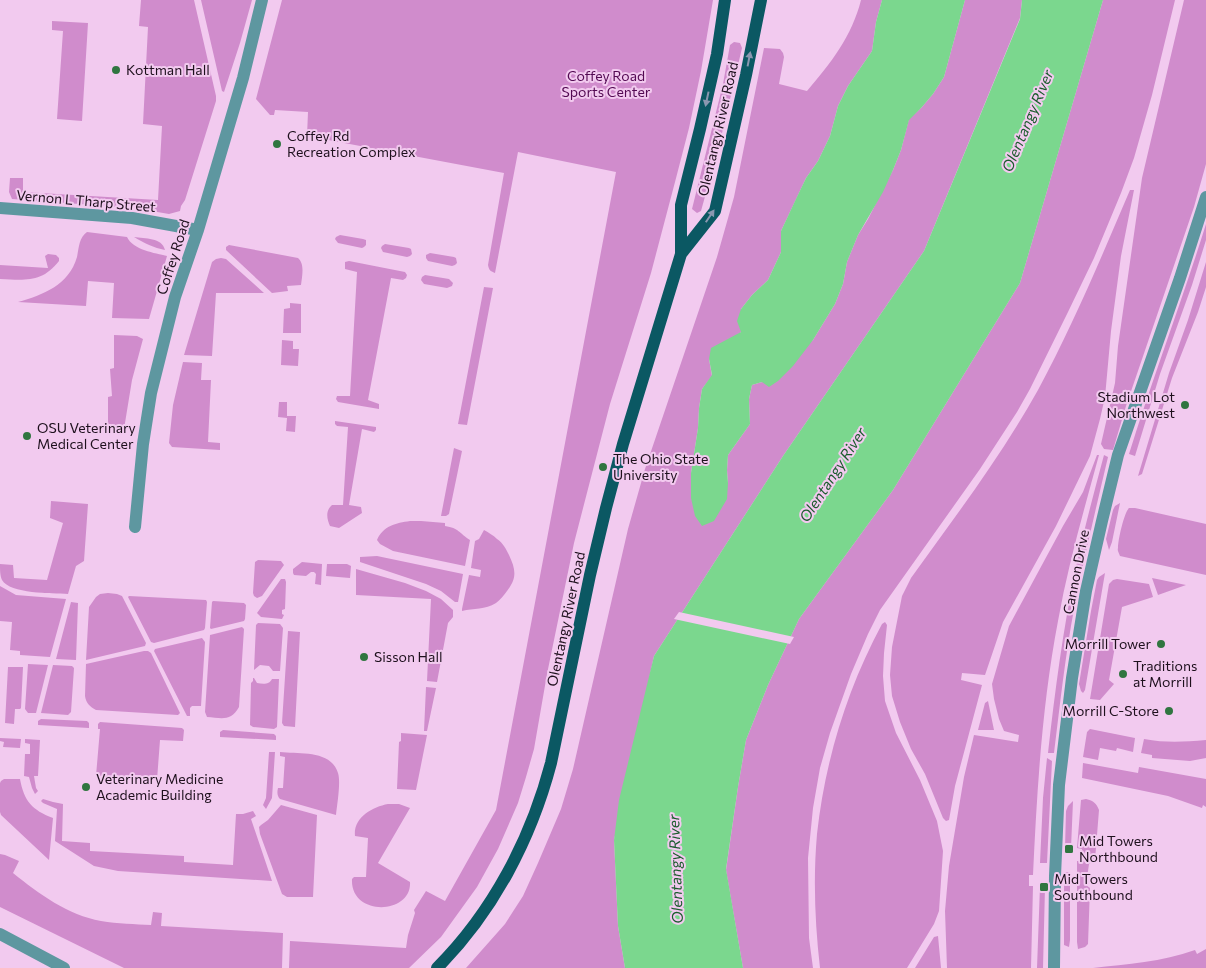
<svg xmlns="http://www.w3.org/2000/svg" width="1206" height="968" viewBox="0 0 1206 968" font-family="Commissioner,sans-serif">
<rect width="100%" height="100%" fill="#f2caef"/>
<path fill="#d08ccc" d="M141,0H194L216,96V101L185,200L181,206L180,211L169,214L134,208L12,199L9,192L10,178H23V192L158,200L162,126L143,124L148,27L139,26Z
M201,0H252L240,43L224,92L222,91Z
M282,0H713L701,71L689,128L675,182L651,273L610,404L574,543L547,674L534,749L526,777L518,803L498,849L477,887L441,937L409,968H289L290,941L406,948L408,935L415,913L414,910L426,891L445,901L496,810L616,172L518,152L495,273C490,271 489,270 488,265L504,173L307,136L308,112L275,110L274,115H270L256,99Z
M861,0H882L876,22L872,51L848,86L838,106L830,136L818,161L806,178L781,231V252L768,280L752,295L741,309V332L709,359L712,376L702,389L699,408L698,428L691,473L728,483L727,470L728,455L750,424L749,399L752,385L762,382L813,340L835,304L843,284L847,262L858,235L868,219L893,170L901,150L909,119L922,107L933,94L944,77L965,0H1022L1020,18L924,251L783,456L654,656L614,840L618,926L625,968H466L505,924L523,896L538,863L561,809L573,769L628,529L645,469L717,257L734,197L764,48L780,49L783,53L784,57L779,84L807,91C831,63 852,36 861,0Z
M1103,0H1175L1152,95L1134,158L1121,193L1094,258L1068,312L1030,389L1017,412L980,469L880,610L868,634L851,674L830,733L820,768L813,808L808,858L809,938L813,968H743L726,870L738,787L746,740L768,685L799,619L893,490L1020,283Z
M1184,0H1206V164L1194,207L1126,406L1113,450L1104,449L1101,444L1115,383L1118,346L1142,178Z
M52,21L88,23L82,121L57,119L63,31L52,30Z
M734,42L740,43L742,48L719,146L701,211L697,213L692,209L723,84L730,45Z
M1130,190H1134L1121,256L1111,331L1105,397L1100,419L1090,456L1056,526L1003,622L985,675L962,673L961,680L982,685L955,786L949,820L946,821L943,818L925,774L911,749L900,722L892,696L890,675L892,647L902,596L911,578C955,517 1001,456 1038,390C1073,325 1101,258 1130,190Z
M1206,224V240L1192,285L1160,374L1135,456L1129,454C1153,377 1182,301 1206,224Z
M87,232L127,237C133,250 155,253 167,256L149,319L112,318L114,283L88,281L86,306L18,302C43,295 69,285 77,257C79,247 79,238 87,232Z
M340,235L363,239L366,240V245L364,247L362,248L338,243L335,239L336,237Z
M134,237C145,239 162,237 165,250C154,248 144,243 134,237Z
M385,244L409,248L411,249L412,254L410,256L407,257L383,252L381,248L382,246Z
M229,245L298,258C305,264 302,276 301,285L287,286L288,291L272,293L226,250V247Z
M430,253L454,257L456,258L457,263L455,265L452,266L428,261L426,258V255Z
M48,254L56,255L59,258V261C42,283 25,280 0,279V265L48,268L45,256Z
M221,258L226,259L264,293H216L212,356L184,355L212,262L216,259Z
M349,261L405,272L407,275L406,278L403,280L391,278L368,400L379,404V409L338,402L336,399L337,396H350L357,272L345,269V262Z
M1206,262V287L1198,312L1172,378L1142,474L1138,476L1169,373L1188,320Z
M425,275L449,279L453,283L452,286L447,288L424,284L421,280L422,277Z
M484,287L493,288L467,425L458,424Z
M290,303L301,304V333H283L284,309L290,308Z
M114,335L137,336L143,339L132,380L124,429L108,430V397L112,396L110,369L114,368Z
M282,340L293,341V349H299L298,366L281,365Z
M183,362L202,363L201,380H211L208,442L220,443V450L172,447L169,443L173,405Z
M279,402H287V416H296L295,432L286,431L287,418L278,417Z
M335,421L376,427V430L374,432L362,429L349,505L361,507L362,513L339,528L330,526C327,519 325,511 332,505H343L348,427L337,426L335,424Z
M454,448L462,451L449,514L446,516H441Z
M1097,455H1099C1084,510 1068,565 1058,621C1042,705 1037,790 1033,875H1029V886H1033L1031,968H947L945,911L949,866L964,777L974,735L1018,742L1019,735L1004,731L999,719L994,699L992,684L1009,626L1063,526L1083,492Z
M1104,455L1108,457C1096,508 1084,558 1074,609C1065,657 1060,705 1054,753H1048C1055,691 1063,629 1076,567C1084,530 1094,492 1104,455Z
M51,501L88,504L84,561L76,566L68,594C52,593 10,594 2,580C0,576 0,569 0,564L13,565L14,578L47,580L63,523L50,518Z
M1120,503L1112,542L1109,550L1106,539L1113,510L1115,506Z
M1129,508H1135L1206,524V575L1120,556C1119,553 1117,551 1118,548C1118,540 1124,513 1129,508Z
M410,521H421L445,523V526C459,528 459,533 470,540L465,566L393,551L380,544L377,540C383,526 396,523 410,521Z
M484,530C489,533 493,535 497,539C503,543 506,549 509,555C516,570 517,578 507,591C504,595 500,600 496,603C485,610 474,608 462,611V609L469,575L480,577L481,570L471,568L475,541L479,539Z
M377,556L463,574L458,602H455L441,591L426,584L360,562V557Z
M258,560L281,561L284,565L262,596L257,598L254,596L253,593L255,562Z
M302,562L322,564L321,585L315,584L316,574L314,572H311L306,576L294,575L293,573V569Z
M327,564H347L351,566L350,578L326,576Z
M356,569L405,583L426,591L441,599L453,610V617L448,623L437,682L427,681L431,599L356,595Z
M1105,573L1085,690L1083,693L1081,691L1079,684L1091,611L1097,580L1099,577Z
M1152,578L1186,585L1158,595Z
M281,579H285L286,582L285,609L282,610V614L284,615L282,619L261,617L257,613Z
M1117,579L1149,584L1153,597L1122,607L1109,680L1114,684L1100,700L1090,699L1109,584L1113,580Z
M0,586L16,595L66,599L50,657L20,655V651L10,650L12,622L0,621Z
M108,593L117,594L122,596L146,643L145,646L86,660L89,607L96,597L100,594Z
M129,596L206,600L207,602L205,628L204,630L154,643L151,642L128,597Z
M213,601L244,603L246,605L245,619L244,621L211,629L210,628L212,602Z
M71,602L78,603L76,660L56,659Z
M885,622L887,625L884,653L883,676L885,701L896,733L920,780L937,821L943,851L939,911L934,924L907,968H820C815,924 813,879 817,834C825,761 847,689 882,624Z
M258,623L280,624L283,628L280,671H273L269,666L260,665L254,670L256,625Z
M242,627L244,629L239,707C231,722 221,718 207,717L205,712L210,635Z
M288,631L300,632L295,727L284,726L282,723Z
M202,638L205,642L201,706H192L190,708V716H187L154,651L155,649Z
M144,651H148L151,653L180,713L178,715L96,710C90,707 86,703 85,696L86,664Z
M28,664L48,665L36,713H28L25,709Z
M53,665L72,666L74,668L71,712L68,715L41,713Z
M8,667H23L21,708L20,709H15L14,724L5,723Z
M253,678H254L257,683C263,684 269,685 272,679H279L277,727L274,729L253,727L250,725L251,683L253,681Z
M426,687L436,688L427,731H424Z
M988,701L994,730H978L985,703Z
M41,719L87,721L89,723V728L38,725V721Z
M100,722L182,728L184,730L183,741L160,740L157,780L96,776L100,729H98V724Z
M1090,729L1135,738L1133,752L1117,748L1116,751L1100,748L1098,760L1083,757L1087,732Z
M223,730L274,734L276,736V740L220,737V732Z
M401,733L427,735L416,790L397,789L399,742L401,741Z
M0,738L21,739L20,748L3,747L4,742L0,741Z
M25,739L40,740L38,776H34L36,788L38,791L35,794L32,788L29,777L24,776L25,754H30V744L25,743Z
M1144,739C1166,743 1183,742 1206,740V758L1190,761L1152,758V755L1141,753Z
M269,752H275L272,798L266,809L263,805L266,798Z
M280,752C300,754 331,750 338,773C341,782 337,805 336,815L280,799C277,796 277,792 278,788H283L285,757L280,756Z
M1047,758L1052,761L1047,863H1040L1043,798Z
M1083,763L1138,773L1139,767L1206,779V807L1203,805L1202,808L1168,796L1082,778Z
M4,779H20C24,801 32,810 53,818L49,860L1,815L0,812V783L1,781Z
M43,799L53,802L63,804L62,841L90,843V851L184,856V862L233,865L236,814H243L253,811L256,816L251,819L272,881L118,871L94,866L55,841L57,809L43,803L41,801Z
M1086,799C1094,801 1096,803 1099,810L1095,860L1089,864L1086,885L1090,888L1088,944L1085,947L1078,949L1077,942V861H1082V849L1077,848L1081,800Z
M1073,801L1071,848H1065L1066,811L1068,806Z
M388,804H399L410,808L378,863L410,882C412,915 350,917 352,879L354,877H366L368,838L355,836C353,818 372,807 388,804Z
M281,805L317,815L313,897H287L282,894L260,834L259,827L261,825L268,820Z
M0,854L5,855L19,861L13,873C39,894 68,915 101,921C118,924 135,924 151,925L153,912L162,913L161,926L283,933L282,968H124L0,907Z
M1064,872H1070V940L1069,947L1064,945Z
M1040,886L1045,887L1043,968H1037Z
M938,936L941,968H915L934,937Z
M1206,949V968H1093C1127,964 1162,962 1195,950L1197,954Z"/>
<path fill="#7bd78e" d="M882,0H965L944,77L933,94L922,107L909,120L901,150L893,170L883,192L858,235L847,262L843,284L835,304L813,340L793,366L778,381L769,387L762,382L752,385L749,399L750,424L728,455L727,470L728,483L727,499L714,521L702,526L695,516L691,498V473L698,428L699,408L702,389L712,375L709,359L711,348L741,332L737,321L741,309L752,295L768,280L781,252V231L795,201L806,178L818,161L830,136L838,106L848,86L872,51L876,22Z
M1022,0H1103L1020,283L893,490L799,619L768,685L746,740L738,787L726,869L743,968H625L618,926L614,840L619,800L654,656L783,456L924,251L1020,19Z"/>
<path fill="#f2caef" d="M679,612L794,637L790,644L674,619Z"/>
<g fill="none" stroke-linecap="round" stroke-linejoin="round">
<path stroke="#5e97a0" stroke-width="12" d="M0,208L132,218L198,230
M135,527L143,444L151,393L175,297L198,230L243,78L262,0
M0,934L64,968
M1054,968L1055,876L1059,785L1072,678L1086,591L1102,521L1118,455L1180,278L1206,197"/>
<path stroke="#0b5863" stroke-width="12" d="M681,254L715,211L746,75L761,0
M437,968C493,912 531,839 551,763L590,575L606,508L623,444L681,254V205L700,129L717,54L725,0"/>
</g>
<defs><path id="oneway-solid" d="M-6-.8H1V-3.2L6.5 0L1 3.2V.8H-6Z" transform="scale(1.25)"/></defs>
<g fill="#8a97b0">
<use href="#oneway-solid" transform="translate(749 59) rotate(-79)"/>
<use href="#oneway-solid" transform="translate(707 99) rotate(102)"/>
<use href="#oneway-solid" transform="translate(710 216) rotate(-56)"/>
</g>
<g fill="#307540" stroke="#f2caef" stroke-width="2">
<circle cx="116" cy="70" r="5"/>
<circle cx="277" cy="144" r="5"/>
<circle cx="1185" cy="405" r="5"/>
<circle cx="27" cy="436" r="5"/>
<circle cx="603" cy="467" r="5"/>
<circle cx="1161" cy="644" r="5"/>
<circle cx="364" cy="657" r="5"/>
<circle cx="1123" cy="674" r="5"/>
<circle cx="1169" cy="711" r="5"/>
<circle cx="86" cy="787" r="5"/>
<rect x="1064" y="844" width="10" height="10" rx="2.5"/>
<rect x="1039" y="882" width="10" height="10" rx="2.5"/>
</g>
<g text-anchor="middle" stroke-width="4" stroke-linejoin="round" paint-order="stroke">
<g font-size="14" fill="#1e101d" stroke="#f2caef" text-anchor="start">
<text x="126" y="75">Kottman Hall</text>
<text x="287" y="141">Coffey Rd<tspan x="287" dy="16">Recreation Complex</tspan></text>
<text x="1175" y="402" text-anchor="end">Stadium Lot<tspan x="1175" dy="16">Northwest</tspan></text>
<text x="37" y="433">OSU Veterinary<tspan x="37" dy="16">Medical Center</tspan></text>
<text x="613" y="464">The Ohio State<tspan x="613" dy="16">University</tspan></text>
<text x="1151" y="649" text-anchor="end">Morrill Tower</text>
<text x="374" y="662">Sisson Hall</text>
<text x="1133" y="671">Traditions<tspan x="1133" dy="16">at Morrill</tspan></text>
<text x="1159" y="716" text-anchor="end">Morrill C-Store</text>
<text x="96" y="784">Veterinary Medicine<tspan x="96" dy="16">Academic Building</tspan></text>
<text x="1079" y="846">Mid Towers<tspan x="1079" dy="16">Northbound</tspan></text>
<text x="1054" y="884">Mid Towers<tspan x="1054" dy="16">Southbound</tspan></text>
</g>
<g font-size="14" fill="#530952" stroke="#f2caef">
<text x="606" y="81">Coffey Road<tspan x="606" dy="16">Sports Center</tspan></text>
</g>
<g font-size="14" fill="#1e101d" stroke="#f2caef">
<text transform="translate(718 129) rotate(-77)" y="5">Olentangy River Road</text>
<text transform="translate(86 201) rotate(5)" y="5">Vernon L Tharp Street</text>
<text transform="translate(173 257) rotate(-72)" y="5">Coffey Road</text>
<text transform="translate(1076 572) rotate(-79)" y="5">Cannon Drive</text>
<text transform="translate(566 619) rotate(-78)" y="5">Olentangy River Road</text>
</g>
<g font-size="15" font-style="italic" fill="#1b5c2d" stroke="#f2caef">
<text transform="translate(1028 121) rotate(-67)" y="5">Olentangy River</text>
<text transform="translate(833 475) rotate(-57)" y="5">Olentangy River</text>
<text transform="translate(676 869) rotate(-92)" y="5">Olentangy River</text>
</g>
</g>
</svg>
